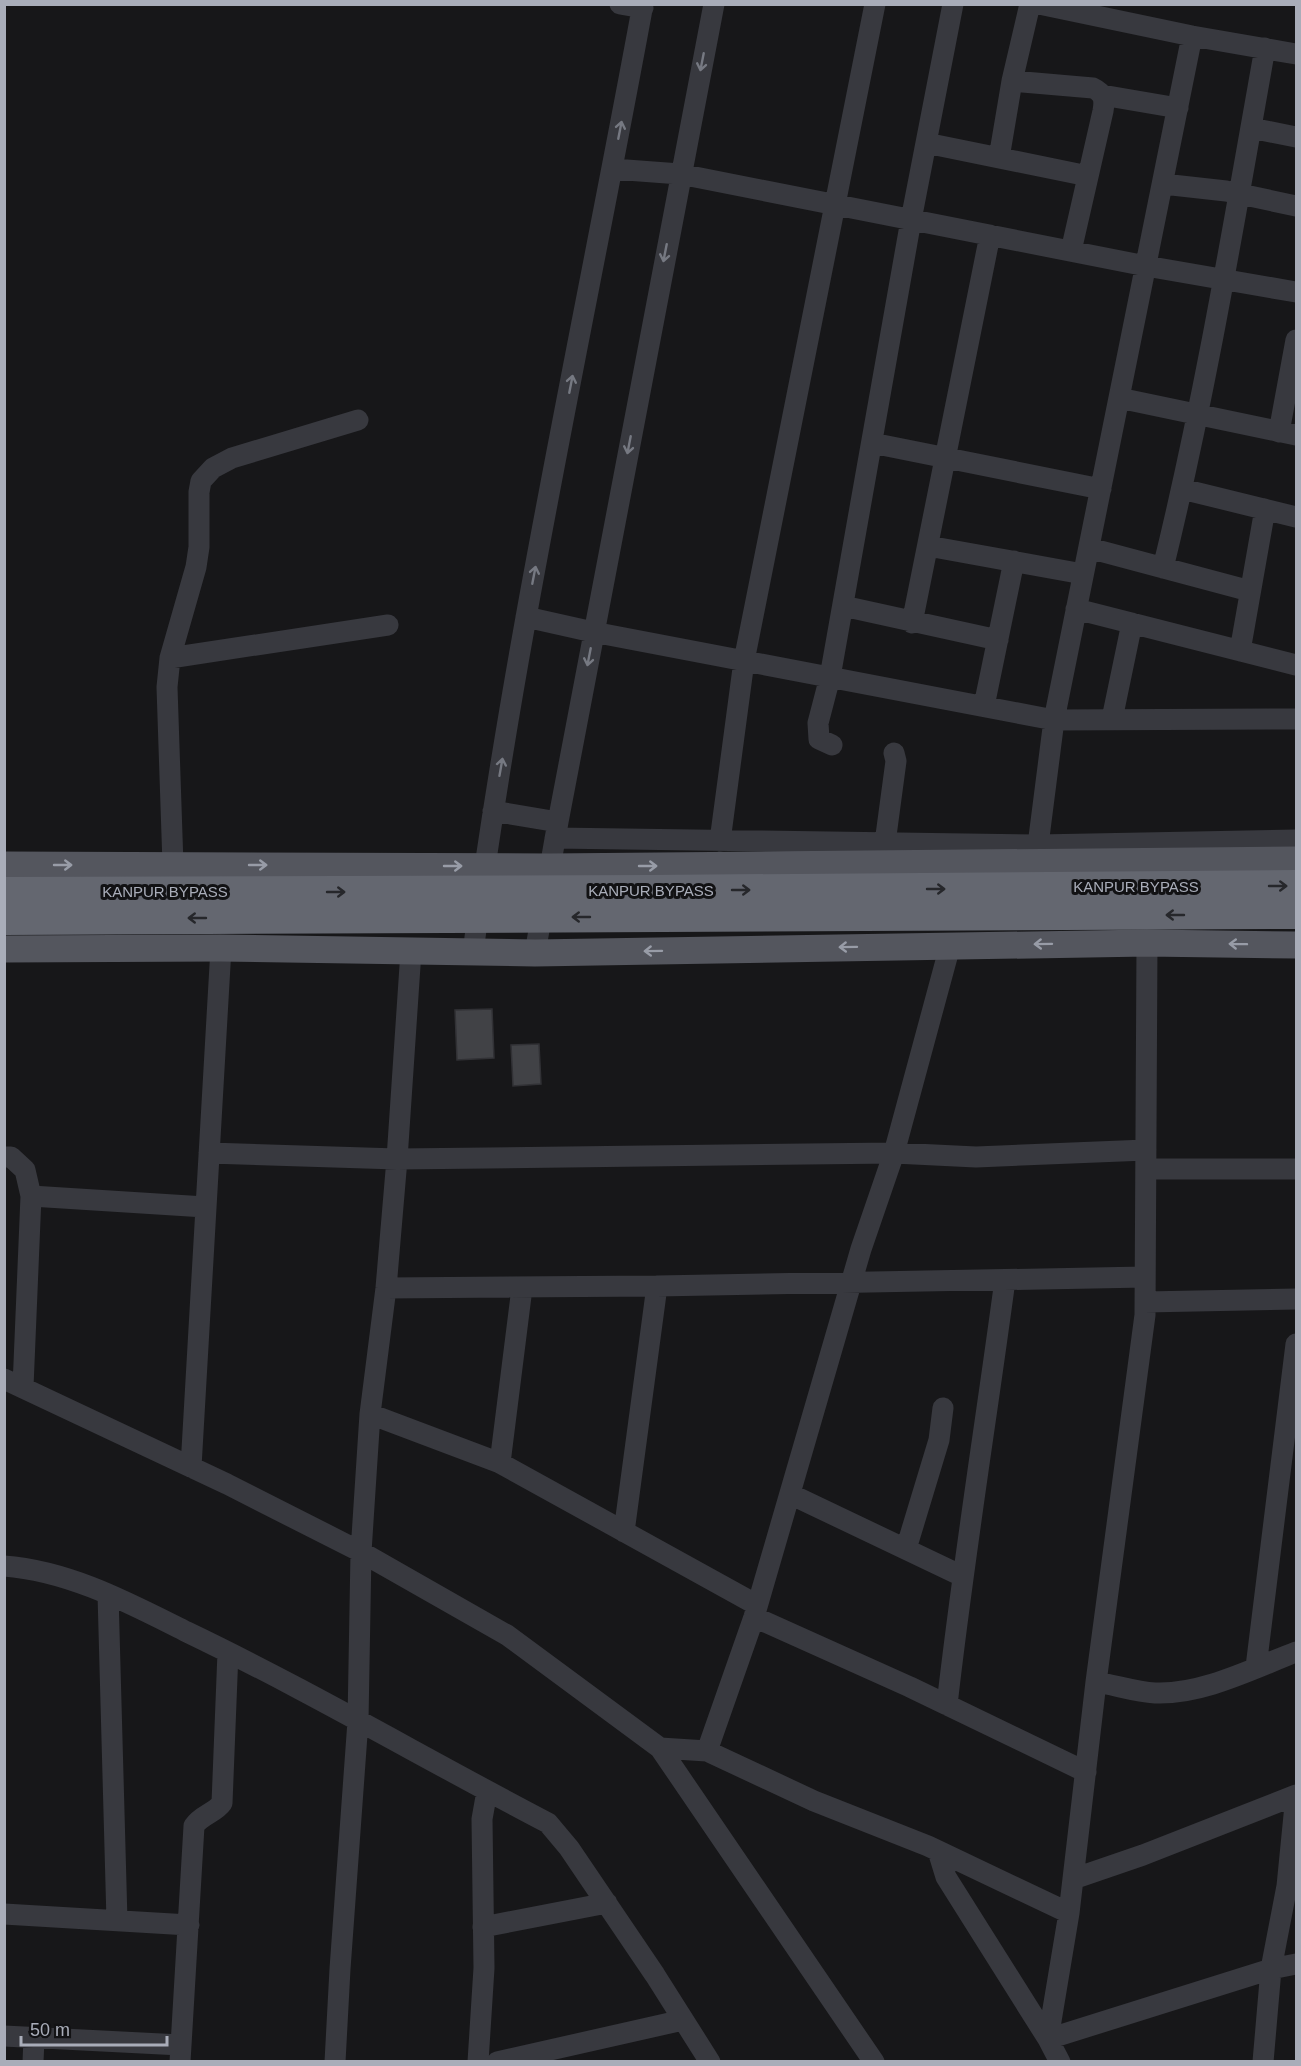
<svg xmlns="http://www.w3.org/2000/svg" width="1301" height="2066" viewBox="0 0 1301 2066" font-family="Helvetica,sans-serif">
<rect width="100%" height="100%" fill="#171719"/>
<path fill="#414246" stroke="#313135" stroke-width="1.5" d="M492,1009L494,1058L457,1060L455,1010Z
M539,1044L541,1084L513,1086L511,1045Z"/>
<g fill="none" stroke-linecap="round" stroke-linejoin="round">
<path stroke="#38393f" stroke-width="21" d="M620,4L643,8
M1039,4L1192,36L1296,54
M1012,81L1093,88C1104,93 1105,100 1103,111L1071,251
M1102,95L1178,108
M1251,128L1296,137
M926,143L1088,176
M999,158L1012,81L1030,4
M613,169L680,174L1146,266L1296,292
M1163,184L1226,191L1296,206
M1119,398L1296,435
M1279,432L1296,340
M872,443L1101,489
M1182,489L1296,517
M928,546L1083,574
M1089,548L1250,591
M1163,568C1205,397 1234,222 1265,48
M843,606L998,640
M1076,609L1296,665
M526,617L593,632L1054,720L1296,719
M912,623L990,235
M1240,651L1265,509
M170,658L388,625
M984,706L1014,561
M1112,719L1132,623
M832,745L819,739L818,723L830,677L911,220L953,4
M493,811L558,822
M555,838L1038,845L1296,840
M720,841L744,661L875,4
M885,843L896,761L894,753
M1038,845L1054,720L1192,36
M173,865L167,687L170,658L196,567L199,547V492L201,481L213,468L232,458L358,420
M1147,943L1145,1315L1096,1682L1069,1913L1048,2039L1271,1969L1296,1964
M473,952C515,634 585,320 643,4
M535,953L558,822L714,4
M209,1153L397,1159L894,1153L976,1157L1146,1150
M4,1157H11L25,1170L31,1196L23,1387
M1146,1169H1296
M31,1196L205,1207
M386,1288L657,1286L1145,1277
M1145,1302L1296,1299
M4,1379L227,1484L361,1552L507,1635L660,1748L874,2062
M370,1414L500,1463L757,1605
M500,1463L522,1288
M191,1467L221,948
M790,1494L962,1576
M624,1532L657,1286
M906,1549L939,1440L943,1408
M4,1566C70,1571 129,1603 187,1632C310,1691 427,1760 548,1823L569,1848L655,1975L710,2062
M108,1594L117,1921
M754,1617L910,1687L1086,1772
M1256,1667L1296,1344
M1096,1682C1115,1685 1136,1692 1155,1693C1202,1695 1254,1668 1296,1652
M947,1705C963,1563 986,1422 1005,1280
M660,1748L707,1751L814,1801L928,1846L1069,1913
M707,1751L754,1617L861,1249L894,1153L950,946
M938,1851L946,1877L1048,2039L1060,2062
M1073,1879L1143,1855L1296,1795L1287,1886L1271,1969L1263,2062
M4,1914L189,1925
M483,1927L607,1903
M4,2036L181,2045
M33,2062L34,2038
M180,2062L194,1826C201,1815 215,1813 222,1803L228,1652
M335,2062L340,1969L358,1721L361,1552L370,1414L386,1288L397,1159L411,951
M478,2062L484,1968L482,1819L487,1791
M497,2062L683,2020"/>
<path stroke="#54565e" stroke-width="27" d="M4,865L550,867L1296,860
M4,949L221,948L535,953L1147,943L1296,945"/>
<path stroke="#646770" stroke-width="32" d="M4,893L650,891L1296,886
M4,919L1296,913"/>
</g>
<defs><path id="oneway-shaft" d="M-6 0H5M1.5-3L5.5 0L1.5 3" fill="none" stroke-width="1.6" stroke-linecap="round" stroke-linejoin="round" transform="scale(1.5)"/></defs>
<g stroke="#767982">
<use href="#oneway-shaft" transform="translate(702 62) rotate(101)"/>
<use href="#oneway-shaft" transform="translate(620 130) rotate(-79)"/>
<use href="#oneway-shaft" transform="translate(665 253) rotate(101)"/>
<use href="#oneway-shaft" transform="translate(571 384) rotate(-79)"/>
<use href="#oneway-shaft" transform="translate(629 445) rotate(101)"/>
<use href="#oneway-shaft" transform="translate(534 575) rotate(-79)"/>
<use href="#oneway-shaft" transform="translate(589 657) rotate(101)"/>
<use href="#oneway-shaft" transform="translate(501 767) rotate(-80)"/>
</g>
<g stroke="#989ca7">
<use href="#oneway-shaft" transform="translate(63 865)"/>
<use href="#oneway-shaft" transform="translate(258 865)"/>
<use href="#oneway-shaft" transform="translate(453 866)"/>
<use href="#oneway-shaft" transform="translate(648 866)"/>
<use href="#oneway-shaft" transform="translate(1043 944) rotate(179)"/>
<use href="#oneway-shaft" transform="translate(1238 944) rotate(-179)"/>
<use href="#oneway-shaft" transform="translate(848 947) rotate(179)"/>
<use href="#oneway-shaft" transform="translate(653 951) rotate(179)"/>
</g>
<g stroke="#26272b">
<use href="#oneway-shaft" transform="translate(1278 886)"/>
<use href="#oneway-shaft" transform="translate(936 889)"/>
<use href="#oneway-shaft" transform="translate(741 890)"/>
<use href="#oneway-shaft" transform="translate(336 892)"/>
<use href="#oneway-shaft" transform="translate(1175 915) rotate(180)"/>
<use href="#oneway-shaft" transform="translate(581 917) rotate(180)"/>
<use href="#oneway-shaft" transform="translate(197 918) rotate(-180)"/>
</g>
<g text-anchor="middle" stroke-width="6" stroke-linejoin="round" paint-order="stroke">
<g font-size="15" fill="#a9adb9" stroke="#121214">
<text x="1136" y="892">KANPUR BYPASS</text>
<text x="651" y="896">KANPUR BYPASS</text>
<text x="165" y="897">KANPUR BYPASS</text>
</g>
</g>
<rect width="1301" height="2066" fill="none" stroke="#a9adb9" stroke-width="12"/>
<path d="M21 2036v9h146v-9" fill="none" stroke="#a9adb9" stroke-width="3"/>
<text x="30" y="2036" font-size="18" fill="#a9adb9" stroke="#121214" stroke-width="4.5" paint-order="stroke">50 m</text>
</svg>
